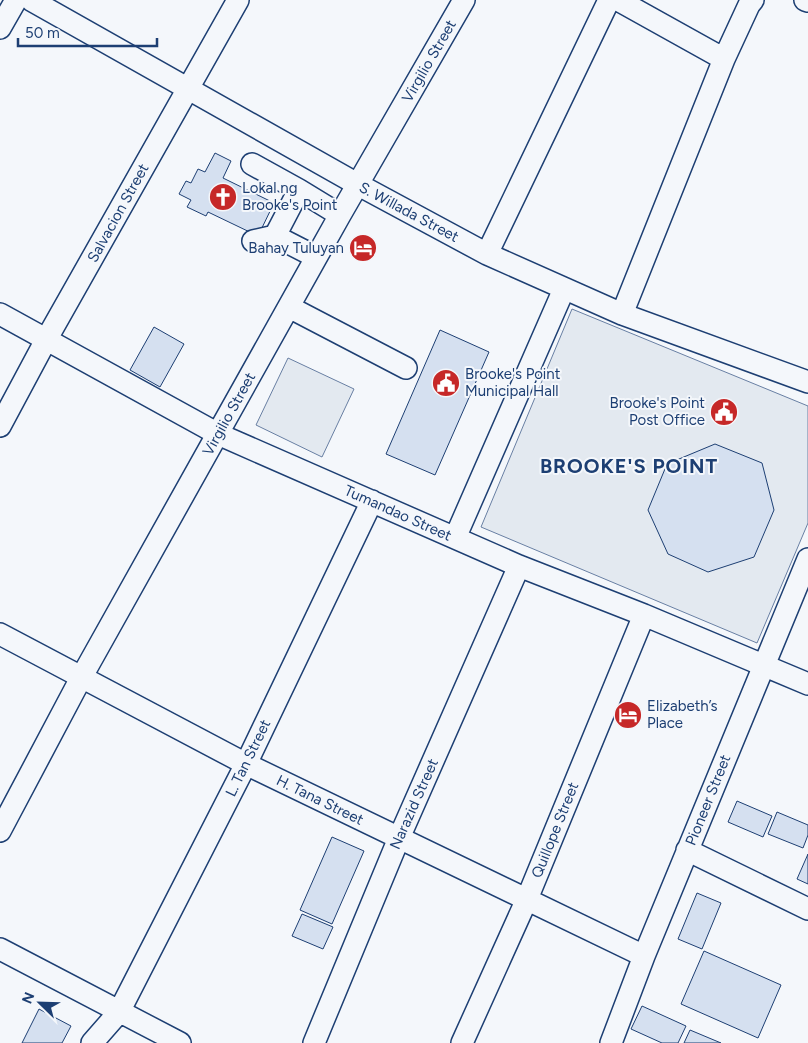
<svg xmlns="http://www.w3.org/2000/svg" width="808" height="1043" viewBox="0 0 808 1043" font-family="Figtree,sans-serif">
<rect width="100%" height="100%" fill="#f4f7fb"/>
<path fill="#e3e9f0" stroke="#687fa3" d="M572,309L808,406V523L757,643L481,527Z
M288,358L354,389L322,457L256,425Z"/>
<path fill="#d5e0f0" stroke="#1d3f73" d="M215,153L231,161L223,178L274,203L258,236L208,212L206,216L187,207L191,200L179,194L186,181L191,183L198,169L205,172Z
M154,327L184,344L160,387L130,370Z
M440,330L489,352L435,475L386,454Z
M715,444L762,463L774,510L754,557L708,572L668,554L648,510L667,464Z
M737,801L772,816L763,837L728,822Z
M777,812L808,825V835L803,848L768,834Z
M332,837L364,851L332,924L300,910Z
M808,854V884L797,879Z
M697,893L721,903L702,949L678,939Z
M302,914L333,927L323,949L292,936Z
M704,951L781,985L758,1038L681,1004Z
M642,1006L686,1026L678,1043H662L631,1029Z
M39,1009L71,1026L62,1043H22Z
M690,1030L721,1043H684Z"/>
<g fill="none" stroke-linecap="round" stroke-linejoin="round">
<defs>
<path id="minor" d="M31,0L357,184L487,254L622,314L808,382
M618,0L724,59
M805,0L808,1
M0,28L16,0
M252,164L299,190L275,236L316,257
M299,190L340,215
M253,241L275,236
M487,254L609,0
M289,307L406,368
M0,314L218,434L519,566L644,615L808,684
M622,314L724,59L749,5L753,0
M0,426L46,340L238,0
M455,538L564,289
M0,634L246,764L644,956
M0,831L81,678L340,215L464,0
M687,850L808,909
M0,949L180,1043
M92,1043L119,1012L246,764L372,501
M314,1043L399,838L519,566
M462,1043L527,899L644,615
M611,1043L644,956L808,559"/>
</defs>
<use href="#minor" stroke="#1d3f73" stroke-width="24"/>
<use href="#minor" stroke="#f4f7fb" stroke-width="21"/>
</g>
<defs>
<symbol id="church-disc" viewBox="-11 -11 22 22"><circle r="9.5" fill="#c62828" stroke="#f4f7fb"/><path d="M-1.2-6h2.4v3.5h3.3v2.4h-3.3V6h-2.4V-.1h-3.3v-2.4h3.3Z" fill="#fff"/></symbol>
<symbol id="hotel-disc" viewBox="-11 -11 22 22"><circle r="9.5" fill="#c62828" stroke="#f4f7fb"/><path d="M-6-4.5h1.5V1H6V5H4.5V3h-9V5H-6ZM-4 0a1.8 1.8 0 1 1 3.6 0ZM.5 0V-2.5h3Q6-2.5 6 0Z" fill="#fff"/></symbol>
<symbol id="civic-disc" viewBox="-11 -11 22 22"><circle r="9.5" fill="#c62828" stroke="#f4f7fb"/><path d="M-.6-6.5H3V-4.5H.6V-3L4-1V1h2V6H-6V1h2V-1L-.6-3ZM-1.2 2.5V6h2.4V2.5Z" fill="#fff"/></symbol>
</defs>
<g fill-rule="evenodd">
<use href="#church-disc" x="207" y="181" width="32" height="32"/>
<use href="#hotel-disc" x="347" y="232" width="32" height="32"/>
<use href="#civic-disc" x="430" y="367" width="32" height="32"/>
<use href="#civic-disc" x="708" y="396" width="32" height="32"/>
<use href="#hotel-disc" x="612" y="699" width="32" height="32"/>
</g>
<g text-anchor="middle" stroke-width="4" stroke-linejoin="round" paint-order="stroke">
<g font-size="15" fill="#1d3f73" stroke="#f4f7fb">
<text transform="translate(429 61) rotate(-60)" y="5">Virgilio Street</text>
<text transform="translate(409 212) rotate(28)" y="5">S. Willada Street</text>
<text transform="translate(118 213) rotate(-61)" y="5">Salvacion Street</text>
<text transform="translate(229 414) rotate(-61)" y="5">Virgilio Street</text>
<text transform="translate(398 513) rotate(24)" y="5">Tumandao Street</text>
<text transform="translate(248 758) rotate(-64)" y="5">L. Tan Street</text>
<text transform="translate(320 800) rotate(26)" y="5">H. Tana Street</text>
<text transform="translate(708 800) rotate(-68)" y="5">Pioneer Street</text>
<text transform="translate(414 804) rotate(-66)" y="5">Narazid Street</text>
<text transform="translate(555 830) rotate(-68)" y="5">Quillope Street</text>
</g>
<g font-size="15" fill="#1d3f73" stroke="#f4f7fb" text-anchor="start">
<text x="242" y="193">Lokal ng<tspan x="242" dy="17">Brooke's Point</tspan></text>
<text x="344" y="253" text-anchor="end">Bahay Tuluyan</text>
<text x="465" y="379">Brooke's Point<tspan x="465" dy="17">Municipal Hall</tspan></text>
<text x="705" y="408" text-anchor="end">Brooke's Point<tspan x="705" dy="17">Post Office</tspan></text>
<text x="647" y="711">Elizabeth’s<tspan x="647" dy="17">Place</tspan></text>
</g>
<g font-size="20" font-weight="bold" letter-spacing="1" fill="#1d3f73" stroke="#f4f7fb">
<text x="629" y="473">BROOKE'S POINT</text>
</g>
</g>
<g transform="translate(40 1003) rotate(293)" stroke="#f4f7fb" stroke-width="4" paint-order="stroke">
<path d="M0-4L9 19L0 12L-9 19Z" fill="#1d3f73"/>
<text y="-8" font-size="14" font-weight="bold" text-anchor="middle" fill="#1d3f73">N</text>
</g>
<path d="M18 38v8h139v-8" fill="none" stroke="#1d3f73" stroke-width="2.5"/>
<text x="25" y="38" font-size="15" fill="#1d3f73" stroke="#f4f7fb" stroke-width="4" paint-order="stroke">50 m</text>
</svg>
